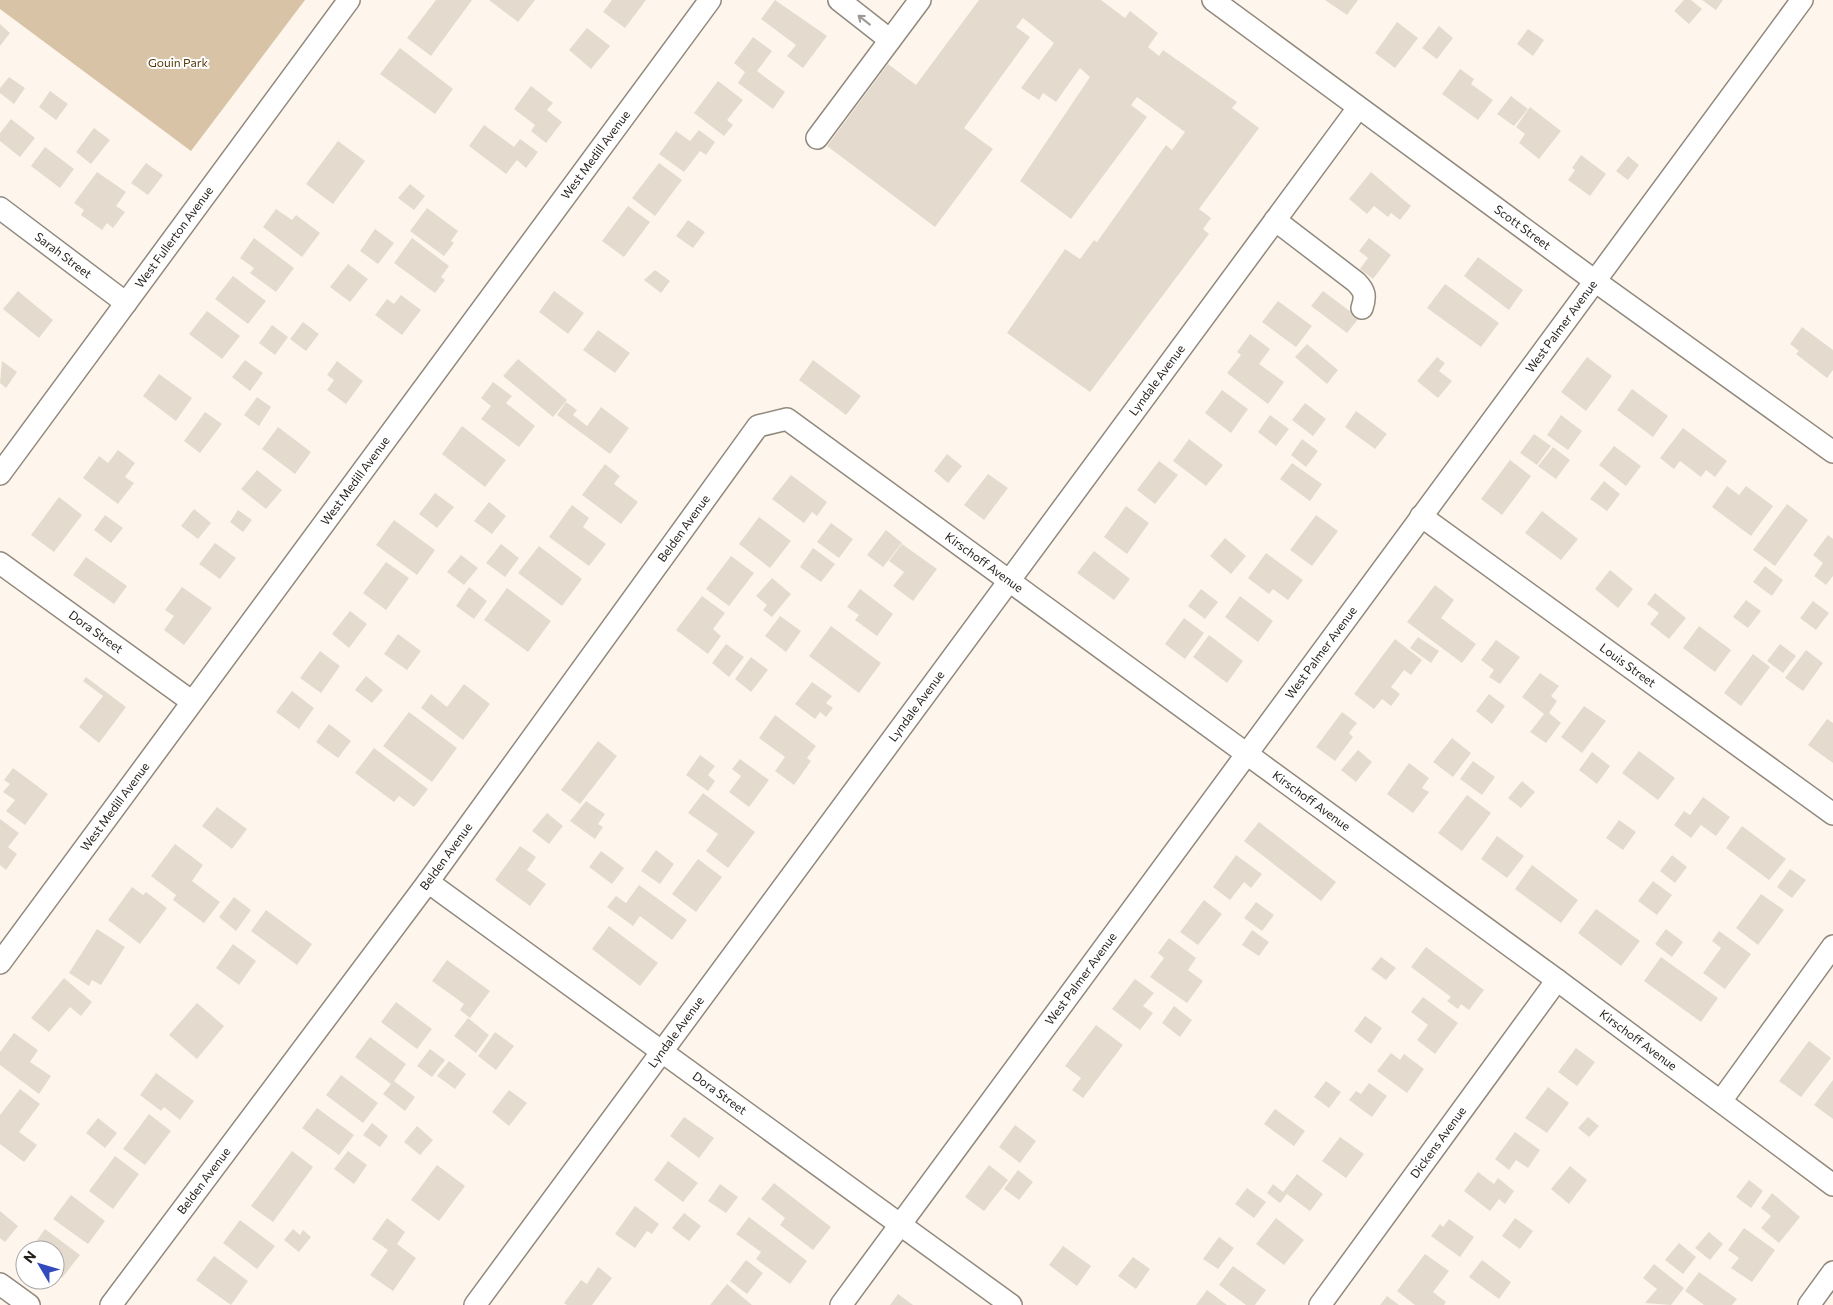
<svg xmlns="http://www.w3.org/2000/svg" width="1833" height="1305" viewBox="0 0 1833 1305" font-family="Commissioner,sans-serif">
<rect width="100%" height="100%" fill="#fef6ec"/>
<path fill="#d8c3a6" d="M0,0H305L191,151L0,9Z"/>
<path fill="#e4dbce" d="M436,0H472L431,56L407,38Z
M489,0H535L518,22Z
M612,0H646L625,28L603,12Z
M775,0L827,36L803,68L787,56L796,45L761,19Z
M979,0H1101L1125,18L1130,11L1158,33L1148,47L1159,56L1163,50L1237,102L1232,108L1259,128L1199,209L1211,218L1203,229L1209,234L1090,392L1007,333L1065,249L1080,259L1094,240L1097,242L1166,145L1172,150L1185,132L1137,97L1131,105L1147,117L1071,219L1020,181L1090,77L1080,68L1056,102L1043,93L1039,100L1021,88L1054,43L1023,18L1016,27L1030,37L964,128L993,149L935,227L827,146L888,64L916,85Z
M1325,0H1358L1347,15Z
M1684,0H1691L1702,9L1689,24L1674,11Z
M1702,0H1723L1716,10Z
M1397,22L1418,38L1395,68L1375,53Z
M0,24L10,33L0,46Z
M1439,26L1453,38L1437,59L1422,48Z
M587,28L610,46L591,69L569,50Z
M1528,29L1544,40L1533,56L1517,44Z
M753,37L772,51L757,71L785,92L773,109L738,83L745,72L734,63Z
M400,48L453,89L435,114L380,74Z
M1460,69L1474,79L1471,84L1493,100L1478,120L1442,94Z
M9,77L25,88L14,104L0,93V88Z
M718,81L743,100L727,120L733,125L724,136L694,113Z
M531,86L553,103L547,110L562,122L546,143L531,131L535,125L514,109Z
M50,91L68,104L56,120L39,107Z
M1511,96L1528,109L1514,126L1497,114Z
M1530,107L1561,131L1539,159L1519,143L1525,134L1516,127Z
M11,119L35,138L20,157L0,141V133Z
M484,125L514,147L520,139L538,152L526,168L517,160L506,174L469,146Z
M94,128L110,140L91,164L76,152Z
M699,130L715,142L706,155L700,151L684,172L659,154L676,131L690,141Z
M338,141L365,161L333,204L306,184Z
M45,147L74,169L60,188L31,166Z
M1581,155L1606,174L1590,196L1568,180L1575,170L1572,168Z
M1628,156L1639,165L1628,180L1616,171Z
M146,163L163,175L148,195L131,183Z
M659,163L682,180L655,216L632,198Z
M97,172L126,192L116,206L125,212L113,228L107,223L102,230L81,215L84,210L74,203Z
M1371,172L1411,206L1400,220L1391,213L1388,217L1374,206L1367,214L1349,199Z
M410,184L425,196L414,210L398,198Z
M628,206L650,222L624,257L602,241Z
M427,208L458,231L451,241L454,243L444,256L410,231Z
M276,209L292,220L296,215L320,233L302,257L263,227Z
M688,220L705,232L693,248L676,236Z
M375,229L394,243L378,264L360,251Z
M254,238L294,268L276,292L250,273L254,268L240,258Z
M412,238L449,266L441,277L445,280L435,293L394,263Z
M1369,238L1391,255L1373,279L1360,269L1368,258L1359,251Z
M1478,257L1523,290L1509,310L1464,276Z
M348,264L368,279L350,302L330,287Z
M655,270L670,281L661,293L644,280Z
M233,276L266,301L248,324L215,299Z
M1445,284L1499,323L1481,347L1427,308Z
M18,291L53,320L39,338L3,309Z
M554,291L584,313L568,334L539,312Z
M1323,291L1359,318L1347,333L1311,306Z
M401,295L421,310L402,335L375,315L387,299L394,304Z
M1278,301L1312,326L1296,347L1262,322Z
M207,311L240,336L222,359L189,334Z
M303,322L319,334L306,351L290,339Z
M272,325L288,337L275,355L259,343Z
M1802,327L1833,350V370L1827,378L1796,354L1799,351L1790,344Z
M598,330L630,353L615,373L583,350Z
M1250,334L1270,349L1259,364L1284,382L1268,404L1227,373L1241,355L1237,352Z
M1307,344L1338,370L1327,384L1295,357Z
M1437,357L1445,363L1439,371L1452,381L1438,398L1417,381Z
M1587,357L1612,376L1586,411L1561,392Z
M518,359L567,400L553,417L503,376Z
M245,360L263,373L250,391L232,377Z
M813,360L861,396L846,415L799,380Z
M2,361L17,372L6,388L0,383Z
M337,361L363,381L346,404L327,390L334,380L327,375Z
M159,374L192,398L176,421L143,396Z
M493,382L512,396L506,403L535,426L519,447L481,419L491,406L481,398Z
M1632,389L1668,416L1653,437L1617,410Z
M1222,390L1248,409L1231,433L1205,413Z
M257,397L271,407L259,426L244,415Z
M566,402L577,410L573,415L587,426L601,407L629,428L610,454L557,415Z
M1305,403L1326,419L1313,436L1292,420Z
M1356,411L1387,434L1375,449L1345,427Z
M205,412L222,424L200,453L184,441Z
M1270,415L1289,429L1276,446L1258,432Z
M1561,415L1582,431L1568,450L1547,435Z
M462,426L506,460L485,487L442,454Z
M278,427L311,452L295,474L262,449Z
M1683,428L1727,461L1715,477L1706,470L1701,477L1680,461L1674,469L1660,458Z
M1534,434L1551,446L1537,465L1520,453Z
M1189,439L1223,465L1206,486L1173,461Z
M1302,439L1318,451L1306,467L1291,455Z
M1614,446L1641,466L1626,486L1599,465Z
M1553,447L1570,460L1556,479L1538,466Z
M118,450L135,463L125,477L134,483L118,504L83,478L99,456L108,463Z
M947,454L962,466L948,483L934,471Z
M1510,460L1531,476L1502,515L1481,499Z
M1159,461L1178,475L1155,504L1137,490Z
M1292,463L1322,484L1310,501L1280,479Z
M605,464L620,476L614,484L638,502L621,524L582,495Z
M257,470L282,490L266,509L241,489Z
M988,474L1008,488L984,520L964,505Z
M791,475L827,502L817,516L812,512L804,523L772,499Z
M1604,481L1620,494L1607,511L1590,499Z
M1727,486L1739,495L1746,486L1773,506L1751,536L1712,507Z
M435,493L454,507L437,528L419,514Z
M59,497L82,515L54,552L31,535Z
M489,502L506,516L492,534L474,521Z
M1787,504L1808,520L1775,566L1753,550Z
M572,505L589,518L583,527L606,544L589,566L549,537Z
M1126,506L1149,523L1127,554L1104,537Z
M194,509L211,523L198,539L181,526Z
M238,510L252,520L243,532L230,522Z
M1542,511L1578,539L1561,560L1525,533Z
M105,515L123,528L111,543L94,530Z
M1316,515L1338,531L1312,566L1290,550Z
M759,517L791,541L770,568L739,544Z
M394,520L435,550L417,575L376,545Z
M831,523L853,539L839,558L817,542Z
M886,530L902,543L883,567L867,555Z
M1828,535L1833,539V576L1826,585L1814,576L1823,563L1813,555Z
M1225,538L1246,556L1231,574L1210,556Z
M215,543L236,558L220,579L199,564Z
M501,544L519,558L505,577L486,563Z
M902,544L937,569L913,601L893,586L904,572L889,561Z
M539,546L582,579L562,606L518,573Z
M813,548L835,564L821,582L800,567Z
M1094,551L1130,579L1114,600L1077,573Z
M1266,553L1303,580L1288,600L1273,589L1269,594L1248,578Z
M461,555L478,568L464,585L447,572Z
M731,556L754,573L729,606L706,589Z
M86,557L127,586L114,604L73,575Z
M386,562L409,578L386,610L363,593Z
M1765,566L1783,580L1772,596L1753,582Z
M1610,570L1633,589L1618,608L1595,589Z
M772,578L791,594L772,617L763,610L767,605L756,596Z
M1435,585L1454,600L1441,618L1476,644L1462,663L1407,622Z
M182,587L212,608L184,645L164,630L174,616L165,610Z
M469,587L487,601L474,619L456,606Z
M507,588L551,621L528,652L484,620Z
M860,589L893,614L877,636L855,620L859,615L847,607Z
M1201,589L1218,602L1205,619L1188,606Z
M1655,593L1686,618L1669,639L1650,624L1659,613L1647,604Z
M702,596L725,613L713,629L721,636L708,654L676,630Z
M1240,596L1273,621L1258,642L1225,617Z
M1746,600L1761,611L1748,628L1733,617Z
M1813,601L1829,613L1816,630L1800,618Z
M350,611L367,624L349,648L332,634Z
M780,616L801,631L786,652L765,636Z
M1184,618L1204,633L1185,659L1165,644Z
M831,626L881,663L859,693L809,656Z
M1699,626L1731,650L1715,672L1683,648Z
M398,634L421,651L407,670L384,654Z
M1209,635L1243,661L1227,683L1193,657Z
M1418,637L1439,651L1431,663L1410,648Z
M1395,639L1422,660L1411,675L1404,670L1391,687L1400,694L1391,706L1382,699L1374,709L1354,694Z
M1496,640L1520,657L1500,684L1489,677L1494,670L1481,660Z
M726,644L744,657L729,677L712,663Z
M1780,644L1796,656L1783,673L1767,661Z
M1806,650L1823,663L1803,691L1785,678Z
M320,651L340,666L321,693L300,678Z
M1753,654L1770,667L1741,706L1724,693Z
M751,657L768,670L751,692L735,679Z
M1540,673L1559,686L1551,696L1557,701L1549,713L1561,723L1546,743L1530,732L1544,714L1522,697Z
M366,676L383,690L372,703L355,690Z
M86,677L126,707L99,743L79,727L103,696L83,681Z
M812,682L832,696L826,703L833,708L826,717L820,712L815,719L795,704Z
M464,684L490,704L463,740L421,708L431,694L447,707Z
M292,691L314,708L299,729L276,712Z
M1489,694L1505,706L1492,724L1476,711Z
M1584,706L1606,721L1582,753L1561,737Z
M409,712L457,748L432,782L383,746Z
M1342,712L1357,723L1349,733L1353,737L1335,761L1316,747Z
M775,715L816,746L807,758L811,761L794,785L775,771L785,757L759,738Z
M1827,719L1833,723V763L1808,745Z
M329,724L351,741L338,758L316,742Z
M1452,738L1471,753L1453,777L1433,762Z
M598,741L617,756L580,804L561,790Z
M374,748L428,789L414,807L399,796L394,802L355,773Z
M1358,750L1372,762L1356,782L1341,770Z
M1639,751L1675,778L1658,800L1622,773Z
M1592,752L1610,766L1597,784L1579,770Z
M700,755L715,766L708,775L715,781L708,791L686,775Z
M740,759L769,780L749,807L729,792L741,776L732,769Z
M1473,761L1495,777L1482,795L1460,779Z
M1409,763L1429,778L1422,788L1429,792L1413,813L1387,794Z
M13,768L48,794L25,825L6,811L15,800L3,792L10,784L4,780Z
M1522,781L1535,792L1521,808L1508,798Z
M703,793L755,832L728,868L706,851L718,834L688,813Z
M1467,795L1491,813L1462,851L1438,833Z
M1703,797L1730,817L1716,836L1701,825L1691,838L1674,825L1684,811L1690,815Z
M586,801L605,814L598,824L603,827L595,839L570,821Z
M217,807L247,829L232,849L202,826Z
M547,813L563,826L549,844L532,831Z
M0,819L19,833L8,847L17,854L6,870L0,865Z
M1619,820L1636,832L1623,850L1606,838Z
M1259,822L1336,882L1321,901L1244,841Z
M1742,826L1786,859L1769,880L1726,848Z
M1497,836L1524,856L1507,878L1481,859Z
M175,844L203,865L192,881L220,902L204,923L173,900L176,895L151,876Z
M520,846L536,857L527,870L546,884L530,906L495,880Z
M656,850L674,864L660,884L641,871Z
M601,851L624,868L612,884L589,867Z
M1236,855L1262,874L1251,888L1244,882L1230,900L1213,887Z
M1672,855L1687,867L1675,883L1660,871Z
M698,859L722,877L696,912L672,894Z
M1532,865L1578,900L1561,923L1515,889Z
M1790,869L1806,880L1792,898L1777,887Z
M1653,881L1672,895L1657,915L1638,901Z
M639,885L687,920L672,940L640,916L633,926L607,907L616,896L626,903Z
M132,887L143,895L146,892L167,908L140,944L108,920Z
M1761,894L1784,910L1758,945L1736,928Z
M234,897L251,910L236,931L219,917Z
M1204,900L1222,914L1198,945L1180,932Z
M1256,902L1274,915L1262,931L1244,918Z
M1596,909L1640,941L1621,966L1578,933Z
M266,910L312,944L297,965L251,931Z
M609,926L658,963L640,986L592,949Z
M97,929L125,947L101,985L92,980L89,986L69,973Z
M1666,929L1683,942L1672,957L1655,944Z
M1252,930L1269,942L1259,956L1242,945Z
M1719,931L1751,954L1725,989L1703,973L1721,948L1712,941Z
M1169,938L1196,958L1188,970L1203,981L1187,1003L1150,977L1164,958L1158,953Z
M233,944L256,961L239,985L216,968Z
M1426,947L1484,990L1469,1010L1461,1004L1458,1009L1447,1001L1451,997L1411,967Z
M1381,957L1396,968L1386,980L1371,969Z
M1661,957L1718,998L1701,1022L1644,981Z
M447,960L490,991L470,1018L460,1010L464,1004L432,981Z
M64,978L92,1002L81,1016L70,1007L49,1032L31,1018Z
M1135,979L1154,993L1143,1006L1153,1013L1140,1030L1112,1009Z
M1423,997L1458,1023L1435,1054L1417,1040L1428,1025L1411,1012Z
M396,1002L432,1029L417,1049L381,1022Z
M197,1003L224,1026L197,1059L169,1035Z
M1174,1006L1192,1020L1180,1037L1162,1023Z
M1365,1016L1382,1028L1371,1044L1354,1031Z
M468,1018L489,1035L476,1053L454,1036Z
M1096,1025L1123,1045L1083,1098L1072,1090L1081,1078L1065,1066Z
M495,1032L514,1046L496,1070L478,1056Z
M14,1033L38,1050L30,1062L51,1076L39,1094L0,1065V1052Z
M370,1037L406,1064L394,1081L415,1097L405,1111L383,1094L391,1084L355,1057Z
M1809,1041L1831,1058L1801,1097L1779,1081Z
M1576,1048L1595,1062L1577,1086L1558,1072Z
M430,1049L445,1060L432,1077L417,1066Z
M1391,1053L1400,1060L1404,1054L1424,1069L1407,1093L1377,1071Z
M449,1061L466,1074L455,1089L437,1076Z
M156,1073L194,1101L180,1120L164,1107L161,1111L140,1095Z
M341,1075L378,1103L363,1123L326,1095Z
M1833,1080V1119L1814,1105Z
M1326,1081L1341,1092L1329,1108L1314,1097Z
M1369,1083L1387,1096L1372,1117L1349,1100L1356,1091L1361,1094Z
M1548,1087L1569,1103L1547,1133L1525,1118Z
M20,1089L40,1104L19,1132L37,1145L24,1162L0,1144V1115Z
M509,1090L527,1103L509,1126L492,1112Z
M317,1108L354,1135L339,1155L302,1128Z
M1275,1109L1305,1131L1294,1146L1264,1124Z
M149,1114L171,1131L145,1165L123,1149Z
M684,1117L714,1138L699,1158L670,1136Z
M1588,1117L1599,1126L1589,1137L1578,1128Z
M98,1118L117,1133L105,1148L86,1133Z
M372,1123L388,1136L380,1147L363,1135Z
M1015,1125L1036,1141L1020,1163L999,1147Z
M417,1126L433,1140L420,1155L404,1142Z
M1515,1132L1540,1150L1528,1168L1516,1160L1509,1170L1495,1159Z
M1340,1137L1364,1154L1346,1178L1322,1161Z
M292,1151L313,1167L273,1222L251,1206Z
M348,1151L367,1165L354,1184L334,1169Z
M115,1156L139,1174L113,1209L89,1191Z
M668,1161L698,1183L683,1202L654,1180Z
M437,1165L465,1186L439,1221L411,1200Z
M989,1165L1008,1180L984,1211L965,1197Z
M1570,1166L1587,1180L1569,1204L1551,1189Z
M1018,1170L1033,1182L1019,1200L1004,1189Z
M1478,1172L1494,1184L1498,1178L1514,1191L1505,1204L1499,1199L1490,1211L1464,1191Z
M1297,1174L1323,1194L1310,1211L1287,1194L1280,1203L1267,1193L1273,1184L1283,1192Z
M1749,1180L1763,1191L1751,1208L1736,1197Z
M774,1183L831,1227L813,1250L780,1225L785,1218L761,1199Z
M720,1184L738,1197L726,1213L708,1201Z
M1247,1188L1266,1202L1254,1218L1235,1204Z
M1772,1193L1800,1217L1779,1243L1761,1228L1771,1216L1761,1208Z
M71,1195L105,1221L88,1244L53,1219Z
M635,1206L659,1224L652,1234L647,1231L635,1248L615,1234Z
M0,1211L18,1226L5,1242L0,1238Z
M684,1213L701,1226L689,1241L672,1228Z
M749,1217L807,1261L790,1284L756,1259L761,1252L736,1234Z
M387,1218L405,1232L397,1244L416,1258L393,1291L370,1275L388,1250L372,1239Z
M1276,1218L1304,1240L1284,1265L1256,1244Z
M1515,1218L1533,1231L1520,1249L1502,1236Z
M1449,1219L1474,1237L1460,1257L1431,1236L1440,1224L1443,1227Z
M240,1220L275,1246L257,1269L223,1243Z
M1744,1228L1775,1250L1752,1282L1731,1268L1739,1258L1728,1250Z
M45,1229L80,1255L62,1278L55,1273V1250H30Z
M293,1229L300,1235L303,1230L311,1237L299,1252L284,1240Z
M1709,1232L1723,1244L1710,1260L1695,1248Z
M1219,1237L1234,1248L1218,1269L1203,1259Z
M1679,1243L1696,1257L1683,1274L1665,1260Z
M1063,1246L1091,1266L1077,1286L1049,1265Z
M1425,1254L1449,1271L1433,1292L1446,1302L1444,1305H1415L1397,1291Z
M214,1256L248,1281L231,1305L196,1280Z
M1133,1257L1150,1269L1136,1289L1118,1276Z
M746,1260L763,1273L747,1294L730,1281Z
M1482,1260L1511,1282L1499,1299L1469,1277Z
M1654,1264L1684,1288L1671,1305L1645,1303L1657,1289L1643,1278Z
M1233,1266L1266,1290L1255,1305H1246L1219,1285Z
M598,1267L612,1278L592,1305H567L564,1303L581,1280L587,1284Z
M1699,1272L1737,1299L1732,1305H1704L1685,1291Z
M727,1284L752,1305H710Z
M1207,1290L1227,1305H1196Z
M898,1294L913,1305H890Z
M1387,1296L1399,1305H1380Z"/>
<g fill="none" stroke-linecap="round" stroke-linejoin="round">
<defs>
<g id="minor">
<path d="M839,0L890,40"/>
<path id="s1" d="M1213,0L1595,281L1833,452"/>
<path d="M817,138L920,0"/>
<path id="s2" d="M0,208L126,303"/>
<path d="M1275,220L1356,282C1365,291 1366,296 1362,308"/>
<path id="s3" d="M0,474L349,0"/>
<path id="s4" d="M1421,516L1833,814"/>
<path id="s5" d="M0,563L191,701"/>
<path id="s6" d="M428,882L1011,1305"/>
<path id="s7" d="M0,963L710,0"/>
<path d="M1721,1101L1833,946"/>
<path d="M0,1284L29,1305"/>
<path id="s8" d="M111,1305L428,882L758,426L787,419L1557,980L1833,1185"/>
<path id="s9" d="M475,1305L1358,108"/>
<path id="s10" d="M841,1305L1802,0"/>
<path id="s11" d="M1320,1305L1557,980"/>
<path d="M1809,1305L1833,1272"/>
</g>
</defs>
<use href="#minor" stroke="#92897e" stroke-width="24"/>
<use href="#minor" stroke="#fff" stroke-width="21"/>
</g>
<defs><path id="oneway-shaft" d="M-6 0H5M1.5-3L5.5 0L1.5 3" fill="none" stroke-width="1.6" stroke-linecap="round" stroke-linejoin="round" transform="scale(1.25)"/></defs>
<use stroke="#9c9a98" href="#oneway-shaft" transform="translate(864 20) rotate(-142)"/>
<g text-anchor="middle" stroke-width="4" stroke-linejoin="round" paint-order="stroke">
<g font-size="12" fill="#543808" stroke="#fff">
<text x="178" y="67">Gouin Park</text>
</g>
<g font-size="12" fill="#221e1a" stroke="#fff">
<text dy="4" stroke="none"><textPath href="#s7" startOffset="1004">West Medill Avenue</textPath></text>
<text dy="4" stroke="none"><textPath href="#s1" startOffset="384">Scott Street</textPath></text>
<text dy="4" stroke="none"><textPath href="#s3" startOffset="294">West Fullerton Avenue</textPath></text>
<text dy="4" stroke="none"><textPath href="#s2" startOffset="79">Sarah Street</textPath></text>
<text dy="4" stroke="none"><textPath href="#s10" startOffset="1215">West Palmer Avenue</textPath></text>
<text dy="4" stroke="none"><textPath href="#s9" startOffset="1149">Lyndale Avenue</textPath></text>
<text dy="4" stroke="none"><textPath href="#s7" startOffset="599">West Medill Avenue</textPath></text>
<text dy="4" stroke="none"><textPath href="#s8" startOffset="965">Belden Avenue</textPath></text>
<text dy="4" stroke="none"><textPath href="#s8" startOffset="1365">Kirschoff Avenue</textPath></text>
<text dy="4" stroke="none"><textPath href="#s5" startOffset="118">Dora Street</textPath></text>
<text dy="4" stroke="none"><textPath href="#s10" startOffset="810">West Palmer Avenue</textPath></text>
<text dy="4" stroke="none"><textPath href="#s4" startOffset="255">Louis Street</textPath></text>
<text dy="4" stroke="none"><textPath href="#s9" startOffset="744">Lyndale Avenue</textPath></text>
<text dy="4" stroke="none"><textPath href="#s8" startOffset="1770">Kirschoff Avenue</textPath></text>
<text dy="4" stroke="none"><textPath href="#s7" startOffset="194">West Medill Avenue</textPath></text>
<text dy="4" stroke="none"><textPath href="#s8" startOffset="560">Belden Avenue</textPath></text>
<text dy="4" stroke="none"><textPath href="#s10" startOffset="405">West Palmer Avenue</textPath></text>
<text dy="4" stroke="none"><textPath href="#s9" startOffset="339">Lyndale Avenue</textPath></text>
<text dy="4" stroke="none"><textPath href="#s8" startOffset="2175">Kirschoff Avenue</textPath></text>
<text dy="4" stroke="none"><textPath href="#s6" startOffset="360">Dora Street</textPath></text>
<text dy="4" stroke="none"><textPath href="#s11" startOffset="201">Dickens Avenue</textPath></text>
<text dy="4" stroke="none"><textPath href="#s8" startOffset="155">Belden Avenue</textPath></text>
</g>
</g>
<g transform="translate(40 1265) rotate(308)"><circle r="24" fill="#ffffff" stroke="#a7a5a3"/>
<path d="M0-4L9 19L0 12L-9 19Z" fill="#314bbc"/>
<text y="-8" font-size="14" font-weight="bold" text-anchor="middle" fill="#221e1a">N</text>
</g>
</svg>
